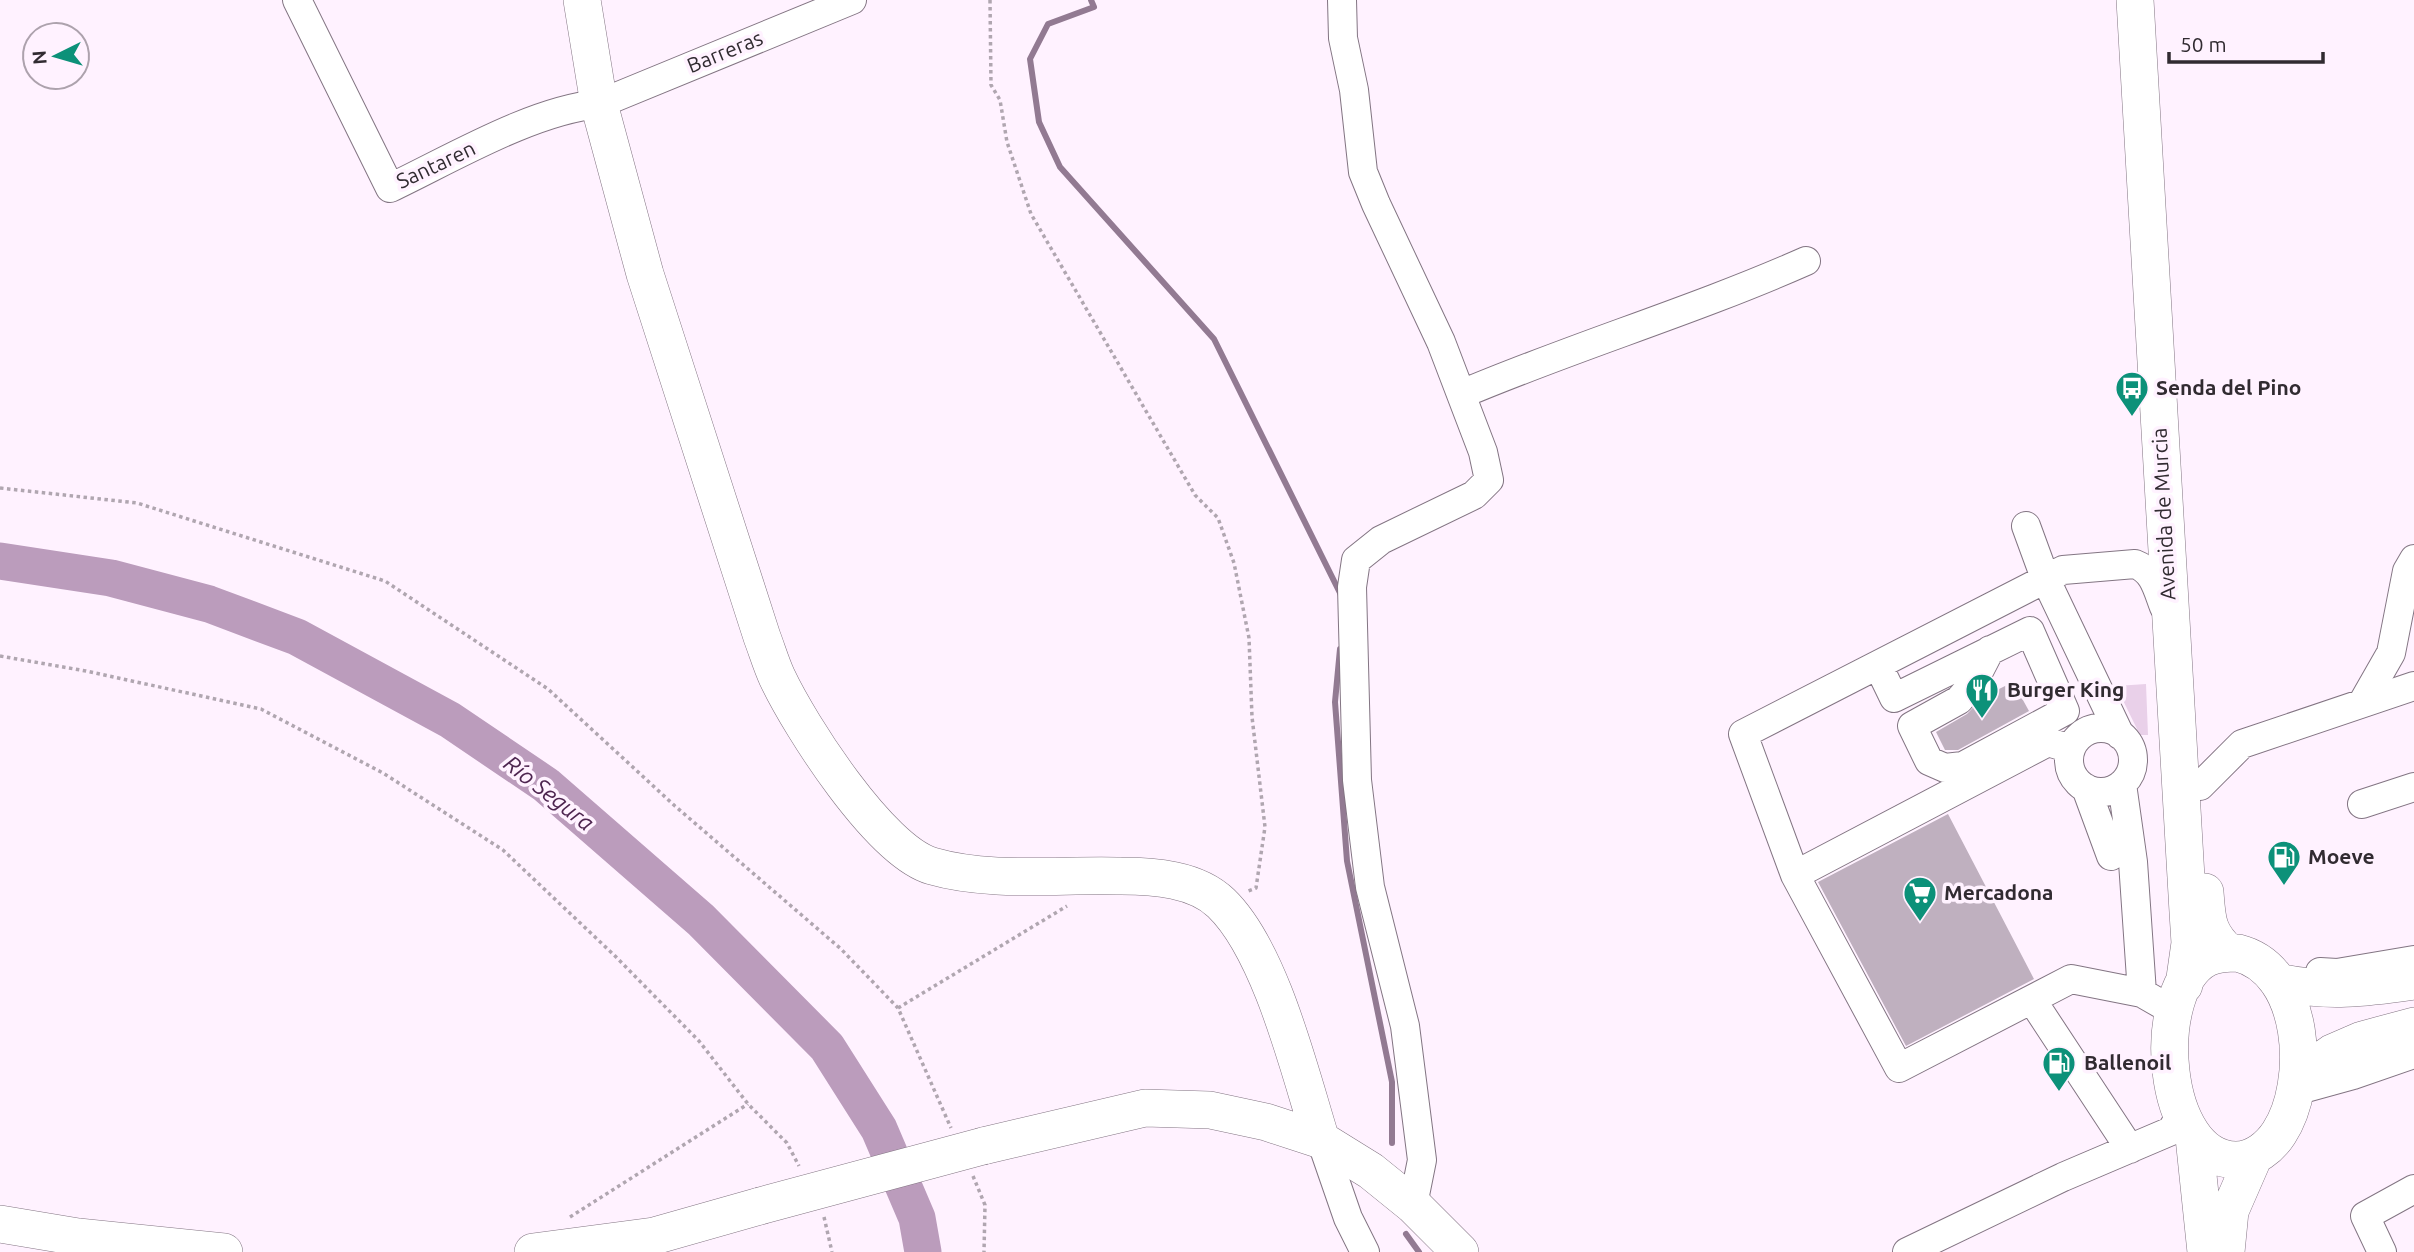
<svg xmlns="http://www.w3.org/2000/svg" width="2414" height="1252" viewBox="0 0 2414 1252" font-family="Ubuntu,sans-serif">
<rect width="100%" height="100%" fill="#fff2ff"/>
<path fill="#e9d0e9" d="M2146,684L2148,735H2138L2137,729L2116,686Z"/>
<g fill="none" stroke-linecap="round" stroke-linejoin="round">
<path stroke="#927a92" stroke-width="6" d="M1091,0L1094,7L1048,24L1030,59L1039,122L1060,167L1214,339L1342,597
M1340,649L1335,702L1347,861L1392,1082V1143
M1406,1234L1419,1252"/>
<path stroke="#bb9cbc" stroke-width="37" d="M0,561L111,578L209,604L297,637L450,720L546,785L701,920L827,1047L879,1129L917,1218L923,1252"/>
</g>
<path fill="#bfb0bf" d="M2013,682L2029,711L1958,750H1945L1936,732L1967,714L1983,697Z
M1948,814L2034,979L1906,1046L1818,882Z"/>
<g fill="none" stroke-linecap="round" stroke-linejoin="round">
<defs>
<path id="minor" d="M297,0L390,188C451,159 533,110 599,104L852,0
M1342,0L1343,38L1354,90L1363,172L1376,204L1441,342L1483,452L1489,480L1474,495L1381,540L1356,560L1352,587L1357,780L1370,887L1405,1026L1422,1160L1413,1205
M1462,394C1575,346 1693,311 1806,261
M2026,526L2045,578L2120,735
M2164,607C2157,589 2154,571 2135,564L2063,570L1743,734L1795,875L1899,1068L2071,979L2142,993L2175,1012
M1878,665L1894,698L2030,631L2065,711L1963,766L1945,768L1929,761L1912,726L1959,700L1972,685L1990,650
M2363,702L2391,653L2407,571L2414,559
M2069 760a32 32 0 1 1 64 0a32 32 0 1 1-64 0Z
M2122,784L2133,862L2142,993
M2200,786L2242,744L2414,686
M2086,788L2111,856
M2362,804L2414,787
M1795,875L2048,742L2071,749
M2320,972L2337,973L2414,960
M2032,1000L2130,1149
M2295,1091L2353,1075L2414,1054
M1321,1140L1348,1218L1365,1252
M1907,1252L2063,1177L2171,1131L2182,1113
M2382,1252L2365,1216L2414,1189"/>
<path id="major" d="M582,0L599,104L645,274L762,637C767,650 771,664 777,677C800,726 880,851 932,866C990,883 1061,874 1121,876C1154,876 1196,879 1221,903C1271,951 1300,1073 1321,1140
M2135,0C2154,304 2169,608 2188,912L2190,943L2184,985
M2205,892C2207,920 2207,933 2229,953
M2238,953C2306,970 2312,1083 2279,1133C2270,1147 2254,1160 2236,1160C2160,1160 2148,988 2207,958C2217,953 2228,953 2238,953Z
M2278,982C2326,993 2366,988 2414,981
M2298,1077L2332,1053L2362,1040L2414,1026
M2194,1137L2206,1252
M983,1146L1145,1108L1210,1110L1266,1122L1321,1140L1371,1171L1413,1205L1460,1252
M0,1224L78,1237L224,1252
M533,1252L654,1236L760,1206
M2226,1252L2230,1211L2254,1156"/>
</defs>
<use href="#minor" stroke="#837583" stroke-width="30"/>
<use href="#major" stroke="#837583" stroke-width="38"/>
<path stroke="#b0a6b0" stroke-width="3.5" stroke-dasharray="3.5 3.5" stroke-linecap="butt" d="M990,0L991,85L1000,100L1007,142L1031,214L1195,495L1218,518L1234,563L1249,638L1252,717L1265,827L1256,888L1248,891
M0,488L137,503L385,581L548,689L675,806L841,949L898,1008L951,1128
M0,656L86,671L261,709L383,773L503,850L614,955L699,1041L748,1104L787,1143L799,1166
M898,1008L1067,906
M973,1176L985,1205L984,1252
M570,1217L748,1104
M824,1217L832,1252"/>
<use href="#minor" stroke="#fff" stroke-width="28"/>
<use href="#major" stroke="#fff" stroke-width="37"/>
<defs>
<path id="major-bridge" d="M760,1206L983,1146"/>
</defs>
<use href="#major-bridge" stroke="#837583" stroke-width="38" stroke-linecap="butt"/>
<use href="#major-bridge" stroke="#fff" stroke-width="37"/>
</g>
<defs>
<symbol id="bus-pin" viewBox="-11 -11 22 30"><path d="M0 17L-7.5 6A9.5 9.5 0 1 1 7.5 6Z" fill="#0c9179" stroke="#fff2ff"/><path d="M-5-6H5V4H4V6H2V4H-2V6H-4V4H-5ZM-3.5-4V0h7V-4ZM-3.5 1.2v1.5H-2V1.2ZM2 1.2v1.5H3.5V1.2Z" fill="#fff"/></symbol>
<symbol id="restaurant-pin" viewBox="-11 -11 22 30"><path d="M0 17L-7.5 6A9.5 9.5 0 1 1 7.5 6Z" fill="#0c9179" stroke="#fff2ff"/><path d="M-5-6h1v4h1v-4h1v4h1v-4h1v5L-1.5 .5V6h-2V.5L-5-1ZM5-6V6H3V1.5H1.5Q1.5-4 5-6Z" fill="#fff"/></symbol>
<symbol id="fuel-pin" viewBox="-11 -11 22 30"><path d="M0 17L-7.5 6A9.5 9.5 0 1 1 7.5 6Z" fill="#0c9179" stroke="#fff2ff"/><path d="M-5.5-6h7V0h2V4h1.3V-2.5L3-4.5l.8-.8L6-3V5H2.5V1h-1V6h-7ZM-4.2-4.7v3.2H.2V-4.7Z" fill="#fff"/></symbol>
<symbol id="supermarket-pin" viewBox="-11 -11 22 30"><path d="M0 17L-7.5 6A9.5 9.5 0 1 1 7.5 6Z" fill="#0c9179" stroke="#fff2ff"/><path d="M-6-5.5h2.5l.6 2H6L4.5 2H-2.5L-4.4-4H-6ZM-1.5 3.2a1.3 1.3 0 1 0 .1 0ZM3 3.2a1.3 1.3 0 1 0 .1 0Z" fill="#fff"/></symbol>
</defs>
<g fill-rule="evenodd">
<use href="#bus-pin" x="2113" y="369" width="38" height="52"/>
<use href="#restaurant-pin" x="1963" y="671" width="38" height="52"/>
<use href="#fuel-pin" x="2265" y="838" width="38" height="52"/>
<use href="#supermarket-pin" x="1901" y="874" width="38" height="52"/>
<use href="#fuel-pin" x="2040" y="1044" width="38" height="52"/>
</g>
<g text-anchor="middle" stroke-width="7" stroke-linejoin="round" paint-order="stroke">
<g font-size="21" fill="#312b31" stroke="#fff2ff">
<text transform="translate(725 52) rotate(-22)" y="7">Barreras</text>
<text transform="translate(436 165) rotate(-25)" y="7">Santaren</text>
<text transform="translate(2164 514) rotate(-93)" y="7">Avenida de Murcia</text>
</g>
<g font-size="21" font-weight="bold" fill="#312b31" stroke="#fff2ff" text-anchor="start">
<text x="2156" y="395">Senda del Pino</text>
<text x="2007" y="697">Burger King</text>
<text x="2308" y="864">Moeve</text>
<text x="1944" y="900">Mercadona</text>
<text x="2084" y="1070">Ballenoil</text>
</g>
<g font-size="23" font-style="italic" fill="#4e2550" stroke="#fff2ff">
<text transform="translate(549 793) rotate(38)" y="8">Río Segura</text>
</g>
</g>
<g transform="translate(56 56) rotate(265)"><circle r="33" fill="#fff2ff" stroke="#ada2ad" stroke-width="2"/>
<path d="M0-5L12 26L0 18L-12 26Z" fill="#0c9179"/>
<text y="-10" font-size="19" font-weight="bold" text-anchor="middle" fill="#312b31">N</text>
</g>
<path d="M2169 52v10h154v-10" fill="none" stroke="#312b31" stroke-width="3.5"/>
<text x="2180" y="52" font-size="21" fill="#312b31" stroke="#fff2ff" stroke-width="5" paint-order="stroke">50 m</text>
</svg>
